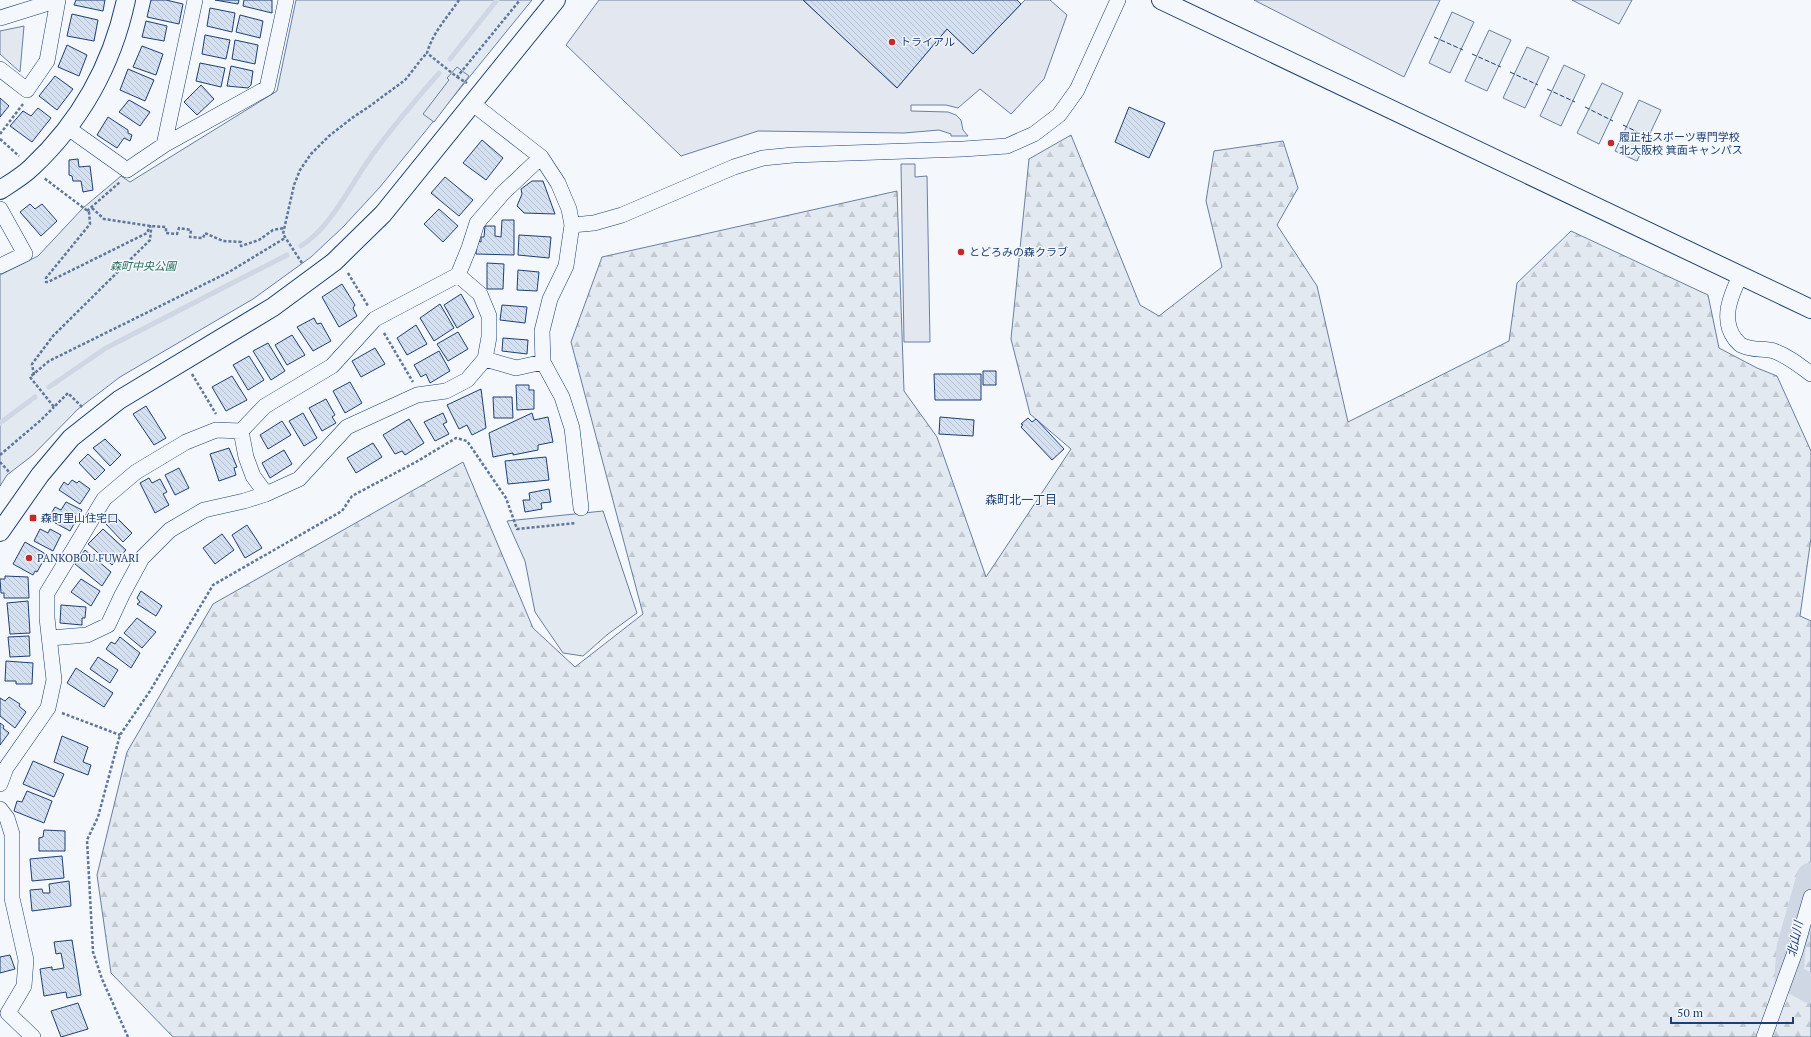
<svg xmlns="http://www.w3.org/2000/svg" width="1811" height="1037" viewBox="0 0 1811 1037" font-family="'PT Serif','Noto Sans JP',serif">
<defs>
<pattern id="forest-firs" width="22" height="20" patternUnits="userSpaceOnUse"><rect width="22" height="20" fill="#e3e9f0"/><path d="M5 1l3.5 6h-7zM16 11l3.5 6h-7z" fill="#c2c9d1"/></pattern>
<pattern id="building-back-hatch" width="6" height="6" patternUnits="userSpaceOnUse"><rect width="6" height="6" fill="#d5e0f0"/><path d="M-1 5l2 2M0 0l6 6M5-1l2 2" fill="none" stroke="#b6c1d1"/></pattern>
</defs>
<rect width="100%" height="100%" fill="#f4f7fb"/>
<path fill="url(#forest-firs)" stroke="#687fa3" d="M1071,135L1140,305L1159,316L1222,267L1206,201L1214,151L1283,141L1298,188L1277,225L1317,286L1348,422L1509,341L1517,283L1571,231L1708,295L1719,348L1757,368L1777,376L1811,451V538L1800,616L1811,621V1037H173L111,973L97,875L127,752L213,604L463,462L533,628L575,667L643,614L571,342L602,257L897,191L904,391L937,437L986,577L1071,449L1030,414L1011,339L1029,159Z"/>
<path fill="#e3e9f0" stroke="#687fa3" d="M296,0H532L380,187L343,227L311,257L253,299L120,377L78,409L33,455L7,475L0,486V275L38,256L83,208L121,176L130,182L277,91Z
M1572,0H1632L1619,24Z
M1452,12L1474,22L1450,73L1429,63Z
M1489,30L1511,40L1487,91L1465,81Z
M1527,47L1549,57L1525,108L1503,98Z
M1564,65L1585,75L1561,126L1540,116Z
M1602,83L1623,93L1599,144L1577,133Z
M1639,100L1661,110L1637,161L1615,151Z
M603,511L637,613L608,634L583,656L563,653L535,612L525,561L507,521Z"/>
<path fill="#e3e8f0" stroke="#687fa3" d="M599,0H803L897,88L947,29L973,54L1025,0H1050L1067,15L1044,79L1011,114L980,89L958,108L946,105H911V111L948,112L956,115L961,120L963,130L968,136H951V134L939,130L904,133L758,131L681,156L566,45Z
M1254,0H1440L1404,77Z
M24,26L20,72L0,54V31Z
M457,67L469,76L434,122L423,114L449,80L447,78Z
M901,164H915V177L927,176L930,342H904Z"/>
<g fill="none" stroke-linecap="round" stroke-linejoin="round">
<path stroke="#cfd7e4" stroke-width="5" d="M450,59L497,0
M301,246C332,226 349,187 370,158C391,128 415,101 439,73
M49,387L106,348L287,255
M0,423L35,397"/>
<path stroke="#cfd7e4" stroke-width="29" d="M1811,877L1791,948L1789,977L1811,989"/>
</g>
<path fill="url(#building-back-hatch)" stroke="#1d3f73" d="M76,0H105L103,11L74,5Z
M151,0H166L183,4L179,24L147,17Z
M215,0H239L238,4Z
M244,0H272V13L243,6Z
M803,0H1017L1021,4L973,54L947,29L897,88Z
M210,8L235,13L232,32L207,26Z
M72,14L98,20L94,41L67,36Z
M240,15L263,21L260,38L236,32Z
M146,21L167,26L164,41L142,37Z
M205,35L230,40L226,59L202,54Z
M235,40L258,45L255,64L232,59Z
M67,45L87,55L79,76L58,67Z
M142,46L163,54L156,75L133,67Z
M200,63L225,68L221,87L196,81Z
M231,66L253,71L251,85L248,88L227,86Z
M128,69L154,80L145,101L120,90Z
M55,76L73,89L57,110L39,96Z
M201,85L214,99L197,115L184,102Z
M0,98L9,106L0,117Z
M129,100L150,112L140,126L119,112Z
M1129,107L1165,123L1149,158L1115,142Z
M38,108L51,118L32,142L10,126L23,111L31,116Z
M108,117L128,130V133L132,135L130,141L124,138L117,148L97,135Z
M482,140L503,158L486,180L463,163Z
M78,159L79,167L90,166L93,190L83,192L81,181H73L72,176L69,175V160Z
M445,177L473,200L459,216L431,193Z
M532,181H543L555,214L524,213L517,206L522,194L521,189Z
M30,204L35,209L42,204L57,221L41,236L20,212Z
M439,209L458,226L443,242L424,224Z
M502,220H514V255L476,254L477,241L481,242V237H484L485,226H495V236L501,237Z
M519,235L551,237L549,258L518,255Z
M487,263L504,264L503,289H487Z
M518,270L539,272L537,291L517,290Z
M342,284L355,305L353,308L357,316L339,327L322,297Z
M461,294L474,317L457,328L444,305Z
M440,304L454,328L434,341L420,318Z
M502,305L527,307L525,323L500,320Z
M314,318L317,324L321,323L331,341L313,351L297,327Z
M416,325L427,344L407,355L397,338Z
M458,332L468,349L448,361L437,344Z
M292,335L305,355L287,365L275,345Z
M503,338L528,340L527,354L502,351Z
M268,343L285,371L271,380L253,351Z
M375,348L385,364L361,377L352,361Z
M439,351L450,371L430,383L426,374L421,377L414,365Z
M249,356L264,380L248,390L233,365Z
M983,371H996V385H983Z
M934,374H981V400H935Z
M232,376L247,400L226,411L212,387Z
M350,382L362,403L345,413L333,391Z
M516,385H529V390H534V409L517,410Z
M481,389L486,428L472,435L467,425L459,429L447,405Z
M493,397H512L513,418H494Z
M326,399L335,415L332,417L336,423L322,431L309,408Z
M146,406L166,438L154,445L133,414Z
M303,413L317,438L304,446L289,421Z
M443,413L447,422L443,424L449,434L435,441L424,422Z
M532,413L534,420L548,417L553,442L538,445V450L513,455V453L493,457L489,433Z
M940,417L974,420L973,436L939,434Z
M1028,418L1032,422L1036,419L1064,449L1052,460L1021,427L1023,425L1021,424Z
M409,419L424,443L405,455L402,451L395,454L383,435Z
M282,421L291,435L268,449L260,435Z
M105,439L121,455L110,466L93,448Z
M373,443L382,457L356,473L347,458Z
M229,448L237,467L234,468L236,475L219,481L210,454Z
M284,450L292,464L270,478L262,463Z
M88,454L105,470L95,480L79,463Z
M546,457L549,480L508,484L505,461Z
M179,468L189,488L175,495L165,475Z
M149,478L152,483L160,479L167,492L163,494L169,505L155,513L140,483Z
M72,480L77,483L79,481L90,489L80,504L59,490L64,482L68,485Z
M549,489L551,502L541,503L542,509L525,512L523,500H530L529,493Z
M66,502L82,510L70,531L48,519L55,507L61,510Z
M113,514L132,533L123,542L105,523Z
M247,525L262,548L245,558L232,535Z
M40,529L48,533L50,529L61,535L53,551L34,541Z
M103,529L126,550L112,565L88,544Z
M222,534L234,550L215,564L203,548Z
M25,542L44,553V555L46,556L37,572L35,571L33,575L13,564Z
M85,550L111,572L102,586L75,564Z
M5,576L28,577L29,598H4V593H1L0,579H5Z
M81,579L100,591L91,606L71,592Z
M141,591L162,606L156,616L137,604L140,602L137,598Z
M28,601L30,633L10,634L7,603Z
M61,605L86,607L85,618H82V625L60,623Z
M137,618L156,632L142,648L124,633Z
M29,636L30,656L10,657L8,637Z
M120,637L140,653L131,668L106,649L111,642L115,644Z
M98,657L118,670L110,683L90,669Z
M6,661L33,663L32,684H16V681H5Z
M76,668L113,693L104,707L67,683Z
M9,697L20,704L19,706L26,712L15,728L0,716V698L5,701Z
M0,723L4,726L3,728L9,733L0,745Z
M62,736L88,747L83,762L91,765L88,775L54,762Z
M33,761L64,774L54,797L23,784Z
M27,791L52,801L44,823L14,811L17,801L22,802Z
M44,830L65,831V851H39V838L43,837Z
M62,856L64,878L32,881L30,859Z
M69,881L71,906L32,911L30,890L42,889L43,893H50L49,884Z
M72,940L81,995L67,998L66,992L44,996L40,969L52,967V970L64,968L61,953L56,954L54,942Z
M10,955L15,969L0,973V957Z
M78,1003L88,1029L61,1037L51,1011Z"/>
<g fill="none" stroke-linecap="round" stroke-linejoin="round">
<defs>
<path id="minor" d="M0,18L58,0
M0,69L27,90L47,61L58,0
M473,104L541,157L558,183L569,209L572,225L566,266L550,299L542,331L543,362L562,397L572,428L581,508
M68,128L127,170L164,145L267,88L286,0
M164,145L195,0
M0,209L25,254L0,266
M572,225L594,223L622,215L734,167L763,158L793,155L963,149L1007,146L1034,134L1059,115L1077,90L1118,0
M458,275L469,248L477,223L503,193L541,157
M1740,276C1731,295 1720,319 1735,339C1737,341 1739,344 1741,345C1752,351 1764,348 1774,351C1788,356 1799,365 1811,374
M485,359L516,368L543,362
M50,638L87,635L108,625L122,595L142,558L170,530L204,510L244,501L266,494L299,479L347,427L417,395L446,391L467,380L485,359L489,337V316L480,294L458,275L375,319L332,366L265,406L241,431L246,457L253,476L266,494
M0,784L6,768L48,708L54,680L47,618V593L104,499L136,472L186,442L216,430L241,431
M0,809L7,818L12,834V898L26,960L24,986L8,1013L33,1037
M1764,1037L1795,952L1811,897"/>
<path id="tertiary" d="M1161,0L1811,309
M0,190C11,183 23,176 32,167C81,121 112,65 126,0
M0,532L40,475L71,438L119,400L273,307L334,262L383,214L556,0"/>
</defs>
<use href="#minor" stroke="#1d3f73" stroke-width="16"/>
<use href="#tertiary" stroke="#1d3f73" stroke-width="20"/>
<path stroke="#5e769c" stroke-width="2.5" stroke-dasharray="3 2" stroke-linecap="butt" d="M459,0C447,18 433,32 427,53L457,77L520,0
M457,77L467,83
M0,134L23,104
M0,139L19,156
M92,208L104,219L150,226L166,227V233L177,234L179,228L191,230L190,237L203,238L205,233L223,241L241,242V246L259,240L273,230L284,228
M87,211L120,182
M302,263L283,234L294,185L300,170L311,154L329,136L352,118L370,106L405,80C413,71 419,61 427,53
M348,273L368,306
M384,333L413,382
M192,374L216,414
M34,375L32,364L53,336L150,240L151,230L150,226L147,233L48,282H46V278L90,224L89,212L44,178
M82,407L68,393L54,407L30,377L49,361L229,272L285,238
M0,455L41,420L54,407
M0,462L10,473
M62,713L120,735
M128,1037L102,979L93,952L87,840L98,817L120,735L150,691L213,585L342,511L352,496L416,462L456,438L467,441L506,498L517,529L576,523"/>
<use href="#minor" stroke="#f4f7fb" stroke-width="15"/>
<use href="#tertiary" stroke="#f4f7fb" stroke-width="18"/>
<path stroke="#1d3f73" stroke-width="1" stroke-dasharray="5 2" stroke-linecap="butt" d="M1434,37L1463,50
M1472,54L1501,67
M1510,72L1538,85
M1547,89L1575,102
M1585,107L1613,121
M1623,125L1652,139"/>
</g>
<g fill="#c62828" stroke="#f4f7fb" stroke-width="1.5">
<circle cx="892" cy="42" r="4"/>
<circle cx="1611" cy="143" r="4"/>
<circle cx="961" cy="252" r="4"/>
<rect x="29" y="514" width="8" height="8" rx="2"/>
<circle cx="29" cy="558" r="4"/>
</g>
<g text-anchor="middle" stroke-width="3" stroke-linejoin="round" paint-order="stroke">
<g font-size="11" fill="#1d3f73" stroke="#f4f7fb" text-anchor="start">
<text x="900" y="46">トライアル</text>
<text x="1619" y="141">履正社スポーツ専門学校<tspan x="1619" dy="13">北大阪校 箕面キャンパス</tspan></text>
<text x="969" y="256">とどろみの森クラブ</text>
<text x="41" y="522">森町里山住宅口</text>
<text x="37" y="562">PANKOBOU FUWARI</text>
</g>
<g font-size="11" font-style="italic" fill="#2c6c60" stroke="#f4f7fb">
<text x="143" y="270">森町中央公園</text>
</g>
<g font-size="12" fill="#1d3f73" stroke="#f4f7fb">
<text x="1021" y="504">森町北一丁目</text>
</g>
<g font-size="12" font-style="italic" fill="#1d3f73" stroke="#f4f7fb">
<text transform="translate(1795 939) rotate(-78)" y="4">北山川</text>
</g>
</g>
<path d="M1671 1017v6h122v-6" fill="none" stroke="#1d3f73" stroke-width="2"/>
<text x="1677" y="1017" font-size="12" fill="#1d3f73" stroke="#f4f7fb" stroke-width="3" paint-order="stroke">50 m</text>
</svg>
